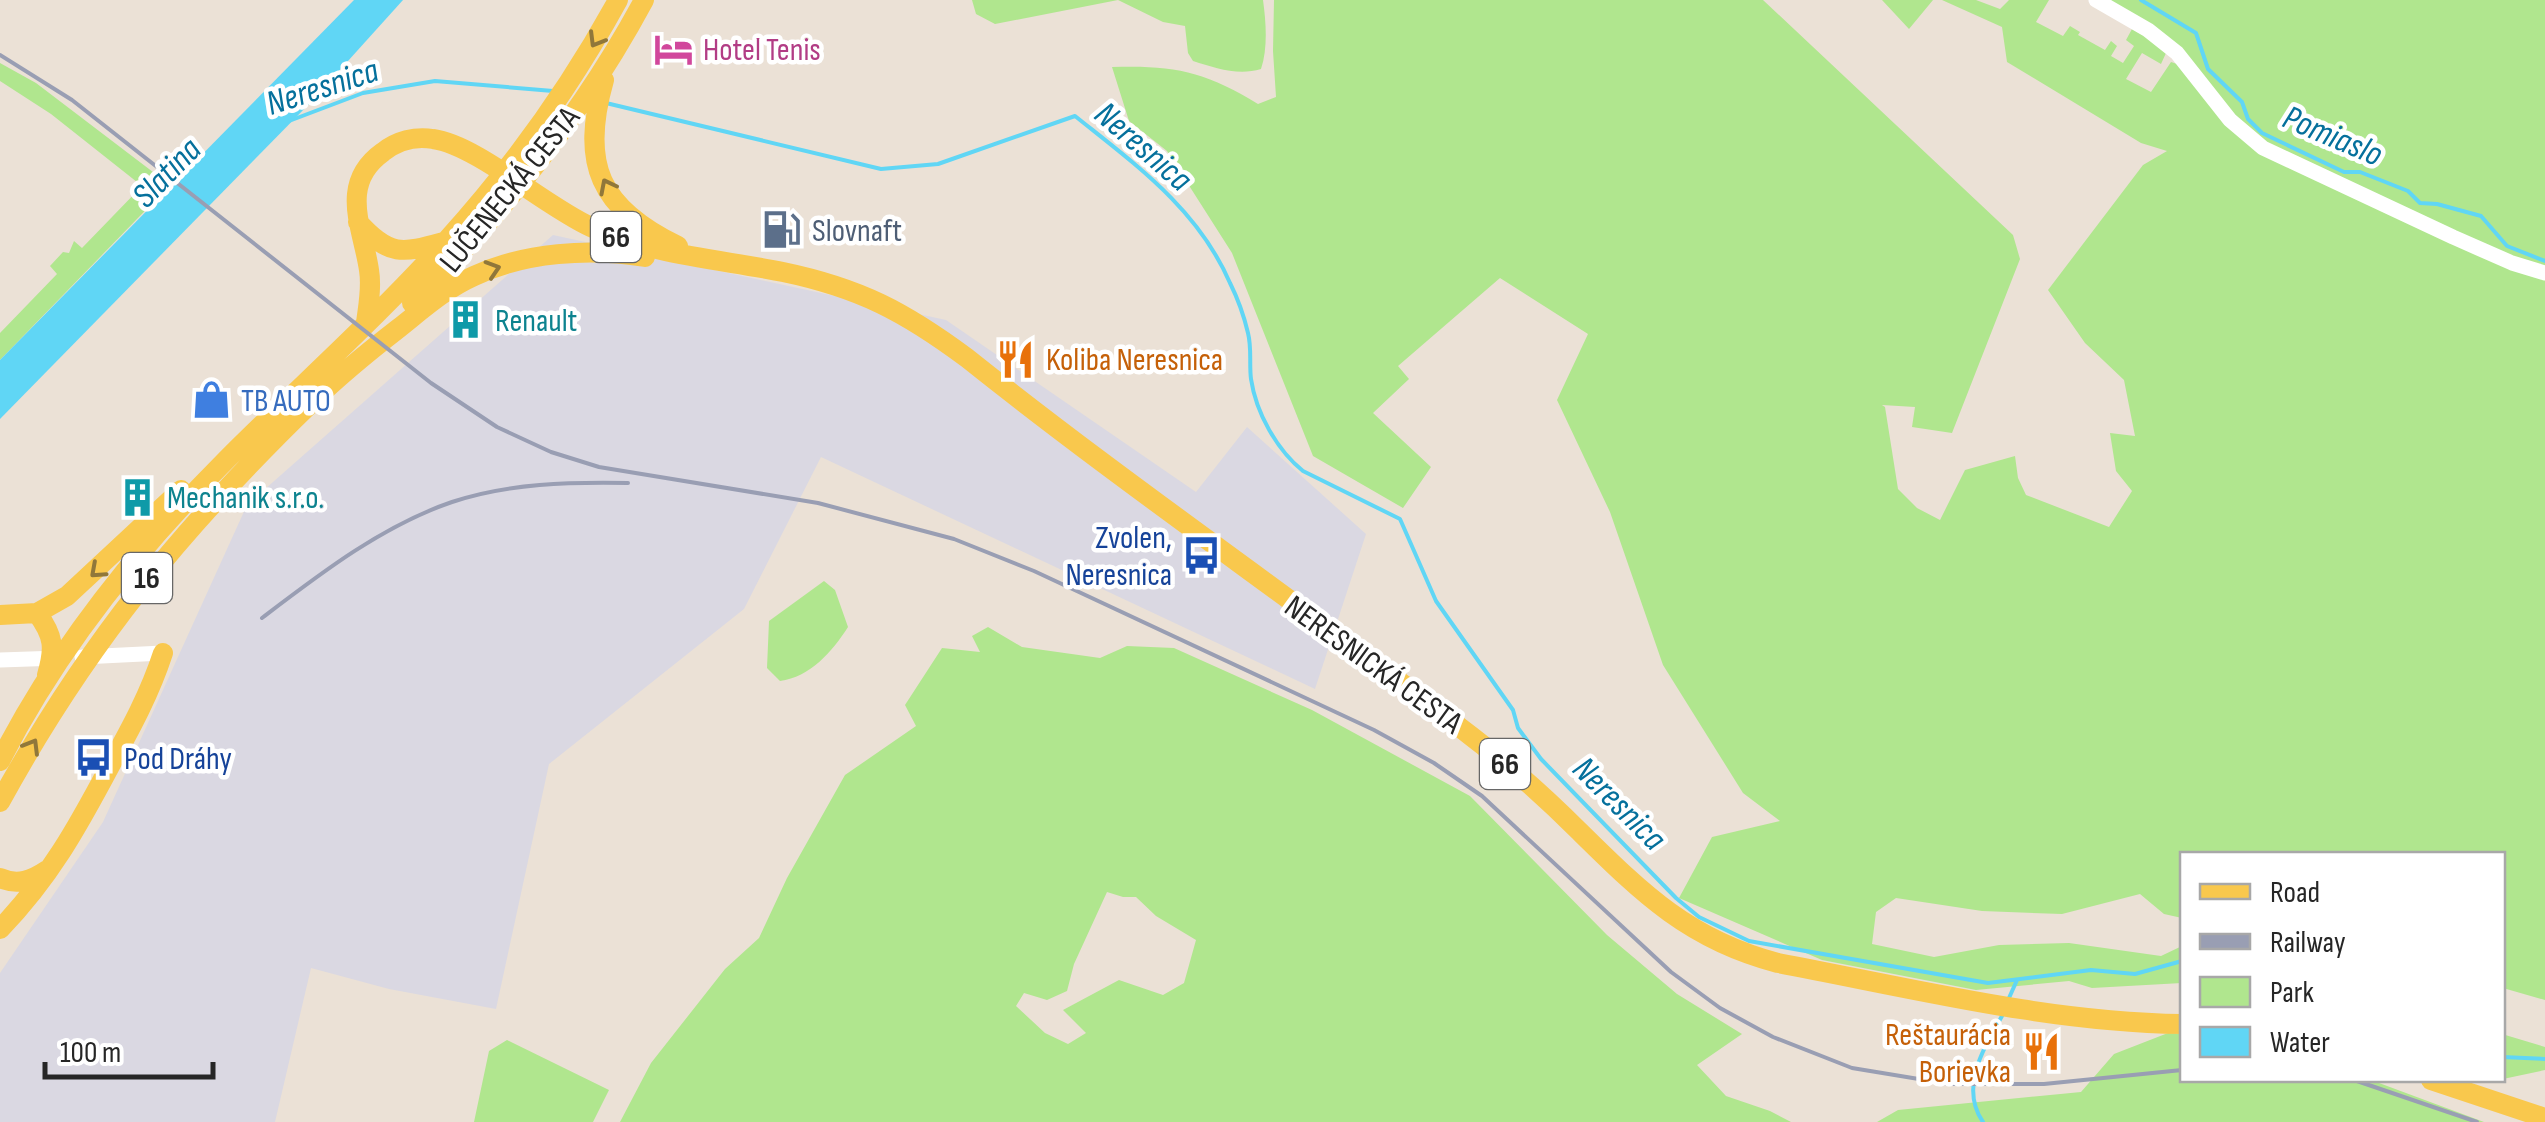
<svg xmlns="http://www.w3.org/2000/svg" width="2545" height="1122" viewBox="0 0 2545 1122" font-family="'Sofia Sans Condensed',sans-serif">
<rect width="100%" height="100%" fill="#ebe1d6"/>
<path fill="#dad8e2" d="M553,235L946,320L1196,492L1247,427L1366,534L1315,689L821,457L744,609L549,764L496,1009L389,989L311,968L275,1122H0V973L103,822L247,505Z"/>
<path fill="#b0e68e" fill-rule="evenodd" d="M972,0H1263C1266,22 1268,48 1261,69C1238,76 1215,68 1193,61L1188,53L1185,26L1163,22L1118,0L995,24L976,14Z
M1274,0H1763L2013,235L2020,259L1952,433L1912,427L1915,407L1882,405L1885,407L1898,489L1917,508L1940,520L1965,470L2015,456L2018,478L2026,495L2109,527L2132,491L2116,471L2110,433L2135,436L2124,380L2085,343L2048,290L2143,165L2167,151L2141,143L2007,62L2002,27L1942,0H1976L2000,9L2009,0H2049L2036,22L2063,36L2070,26L2080,32L2078,35L2105,50L2111,41L2117,46L2111,56L2123,63L2134,46L2126,40L2132,29L2157,43L2166,53L2161,64L2142,53L2126,79L2151,92L2171,62L2199,71L2106,0H2545V1000L2503,988L2502,854H2182V918L2164,914L2140,894L2062,914L1982,911L1896,898L1876,912L1872,944L1934,957L1999,945L2069,943L2161,956L2182,946V983L2092,988L2069,981L1976,990L1822,960L1679,898L1712,837L1780,821L1743,793L1663,665L1610,512L1557,400L1588,334L1500,278L1398,366L1409,379L1373,413L1431,467L1403,508L1313,456L1232,253L1167,151L1129,121L1112,67C1173,65 1205,71 1258,104L1276,97L1273,51Z
M1882,0H1933L1909,29Z
M0,63L36,83L170,185L0,360V333L57,274L50,266L63,252L69,253L74,241L82,248L142,186L51,114L0,81Z
M824,581L835,590L848,627C832,652 810,677 780,681L767,668L769,621Z
M988,627L1022,647L1100,658L1127,646L1174,648L1312,710L1470,796L1607,935L1677,994L1742,1034L1697,1065L1726,1096L1770,1111L1791,1122H620L651,1063L725,969L759,938L787,878L845,775L916,726L905,705L942,648L980,652L972,636ZM1107,892L1123,897H1136L1156,916L1196,940L1184,983L1163,995L1119,980L1063,1010L1086,1033L1068,1044L1045,1033L1016,1006L1024,993L1047,1000L1067,991L1074,964Z
M2168,1033L2182,1034V1080H2371L2484,1122H1877L1898,1110L2081,1092L2114,1054Z
M2502,1034L2545,1047V1070L2503,1079Z
M507,1040L609,1090L593,1122H474L489,1051Z"/>
<path fill="#60d6f5" d="M354,0H403L311,102L0,419V360Z"/>
<g fill="none" stroke-linecap="round" stroke-linejoin="round">
<path stroke="#60d6f5" stroke-width="4" d="M2141,0L2196,33L2208,69L2242,102L2248,119L2262,133L2344,172H2360L2408,191L2420,203L2437,204L2481,216L2507,246L2545,261
M606,103L881,169L938,164L1075,116C1136,165 1198,209 1230,283C1238,299 1244,316 1248,333C1252,349 1249,364 1251,379C1256,413 1277,450 1303,471L1400,519L1436,601L1513,710L1518,728L1541,759L1676,898L1699,917L1749,941L1988,983L2091,970L2135,974L2182,961
M289,121L363,93L435,81L553,91
M2009,998L2017,980
M2502,1057L2545,1059
M1983,1122C1959,1087 1984,1048 2002,1016"/>
<path stroke="#fff" stroke-width="15" d="M2096,0L2148,30L2177,53L2230,120L2263,148L2453,237L2512,263L2545,273
M82,657L163,653
M0,660L59,658"/>
<path stroke="#f9c84d" stroke-width="20" d="M604,80C580,164 599,208 678,246
M358,222C390,258 403,253 447,241
M412,303C502,214 584,112 644,0
M366,323C368,306 372,288 369,270C363,228 338,184 383,152C397,141 415,136 433,139C477,145 546,207 591,227C653,255 718,259 783,272C860,288 905,312 967,358C1131,489 1305,607 1471,736C1509,765 1545,797 1579,831C1642,893 1689,940 1778,963C1911,988 2046,1022 2182,1024
M37,613C54,636 55,648 47,675
M0,615L37,613L67,596L181,490
M0,761C56,651 139,547 227,459C300,386 378,317 447,240C513,167 571,86 618,0
M0,802C87,643 182,528 312,402C340,375 368,352 399,328C423,309 445,289 474,276C525,252 590,248 645,257
M0,878C18,886 32,880 47,870
M0,929C50,877 77,828 111,764C131,728 150,693 163,653
M2431,1080L2545,1118"/>
<path stroke="#999eb3" stroke-width="4" d="M0,55L72,100L431,383L497,427L551,452L599,467L818,503L954,539L1034,571L1374,730L1434,763L1482,796L1671,972L1720,1008L1773,1037L1852,1068L1949,1084H2044L2182,1070
M262,618C321,573 382,526 452,502C508,483 571,482 628,483
M2354,1080L2477,1122"/>
</g>
<defs><path id="oneway-chevron" d="M-2-3.5L2.5 0L-2 3.5" fill="none" stroke-width="1.6" stroke-linecap="round" stroke-linejoin="round" transform="scale(2.5)"/></defs>
<g stroke="#90773a">
<use href="#oneway-chevron" transform="translate(596 40) rotate(121)"/>
<use href="#oneway-chevron" transform="translate(607 186) rotate(-117)"/>
<use href="#oneway-chevron" transform="translate(493 269) rotate(-18)"/>
<use href="#oneway-chevron" transform="translate(97 571) rotate(138)"/>
<use href="#oneway-chevron" transform="translate(32 746) rotate(-59)"/>
</g>
<defs>
<symbol id="hotel-bare" viewBox="-9 -9 18 18"><path d="M-6-4.5h1.5V1H6V5H4.5V3h-9V5H-6ZM-4 0a1.8 1.8 0 1 1 3.6 0ZM.5 0V-2.5h3Q6-2.5 6 0Z" fill="#d1479c" stroke="#fff" stroke-width="2.5" paint-order="stroke"/></symbol>
<symbol id="fuel-bare" viewBox="-9 -9 18 18"><path d="M-5.5-6h7V0h2V4h1.3V-2.5L3-4.5l.8-.8L6-3V5H2.5V1h-1V6h-7ZM-4.2-4.7v3.2H.2V-4.7Z" fill="#5c6f8a" stroke="#fff" stroke-width="2.5" paint-order="stroke"/></symbol>
<symbol id="building-bare" viewBox="-9 -9 18 18"><path d="M-4-6H4V6H1V3H-1V6H-4ZM-2.5-4.3h1.7v1.8h-1.7ZM.8-4.3h1.7v1.8H.8ZM-2.5-1h1.7V.8h-1.7ZM.8-1h1.7V.8H.8Z" fill="#0f9aa8" stroke="#fff" stroke-width="2.5" paint-order="stroke"/></symbol>
<symbol id="restaurant-bare" viewBox="-9 -9 18 18"><path d="M-5-6h1v4h1v-4h1v4h1v-4h1v5L-1.5 .5V6h-2V.5L-5-1ZM5-6V6H3V1.5H1.5Q1.5-4 5-6Z" fill="#e8710a" stroke="#fff" stroke-width="2.5" paint-order="stroke"/></symbol>
<symbol id="shop-bare" viewBox="-9 -9 18 18"><path d="M-5-2.5h2.3a2.7 3.5 0 0 1 5.4 0H5L5.5 6h-11ZM-1.5-2.5h3a1.5 2.3 0 0 0-3 0Z" fill="#3f7fe0" stroke="#fff" stroke-width="2.5" paint-order="stroke"/></symbol>
<symbol id="bus-bare" viewBox="-9 -9 18 18"><path d="M-5-6H5V4H4V6H2V4H-2V6H-4V4H-5ZM-3.5-4V0h7V-4ZM-3.5 1.2v1.5H-2V1.2ZM2 1.2v1.5H3.5V1.2Z" fill="#1a4fb4" stroke="#fff" stroke-width="2.5" paint-order="stroke"/></symbol>
</defs>
<g fill-rule="evenodd">
<use href="#hotel-bare" x="646" y="22" width="55" height="55"/>
<use href="#fuel-bare" x="754" y="202" width="55" height="55"/>
<use href="#building-bare" x="438" y="292" width="55" height="55"/>
<use href="#restaurant-bare" x="988" y="332" width="55" height="55"/>
<use href="#shop-bare" x="184" y="372" width="55" height="55"/>
<use href="#building-bare" x="110" y="470" width="55" height="55"/>
<use href="#bus-bare" x="1174" y="528" width="55" height="55"/>
<use href="#bus-bare" x="66" y="730" width="55" height="55"/>
<use href="#restaurant-bare" x="2014" y="1024" width="55" height="55"/>
</g>
<g text-anchor="middle" stroke-width="9" stroke-linejoin="round" paint-order="stroke">
<g fill="#fff" stroke="#676767" stroke-width="2.5">
<rect x="591" y="212" width="50" height="50" rx="8"/>
<rect x="122" y="553" width="50" height="50" rx="8"/>
<rect x="1480" y="739" width="50" height="50" rx="8"/>
</g>
<g font-size="30" font-weight="bold" fill="#262626">
<text x="616" y="247">66</text>
<text x="147" y="588">16</text>
<text x="1505" y="774">66</text>
</g>
<g font-size="32" fill="#b23c85" stroke="#fff" text-anchor="start">
<text x="703" y="60">Hotel Tenis</text>
</g>
<g font-size="32" fill="#262626" stroke="#fff">
<text transform="translate(509 189) rotate(-51)" y="11">LUČENECKÁ CESTA</text>
<text transform="translate(1374 664) rotate(36)" y="11">NERESNICKÁ CESTA</text>
</g>
<g font-size="32" fill="#4e5e75" stroke="#fff" text-anchor="start">
<text x="812" y="241">Slovnaft</text>
</g>
<g font-size="32" fill="#0d838f" stroke="#fff" text-anchor="start">
<text x="495" y="331">Renault</text>
<text x="167" y="508">Mechanik s.r.o.</text>
</g>
<g font-size="32" fill="#c56008" stroke="#fff" text-anchor="start">
<text x="1046" y="370">Koliba Neresnica</text>
<text x="2011" y="1045" text-anchor="end">Reštaurácia<tspan x="2011" dy="37">Borievka</tspan></text>
</g>
<g font-size="32" fill="#366cbe" stroke="#fff" text-anchor="start">
<text x="241" y="411">TB AUTO</text>
</g>
<g font-size="32" fill="#164399" stroke="#fff" text-anchor="end">
<text x="1172" y="548">Zvolen,<tspan x="1172" dy="37">Neresnica</tspan></text>
<text x="124" y="769" text-anchor="start">Pod Dráhy</text>
</g>
<g font-size="35" font-style="italic" fill="#05709c" stroke="#fff">
<text transform="translate(322 86) rotate(-18)" y="12">Neresnica</text>
<text transform="translate(2333 135) rotate(23)" y="12">Pomiaslo</text>
<text transform="translate(1144 146) rotate(41)" y="12">Neresnica</text>
<text transform="translate(166 172) rotate(-46)" y="12">Slatina</text>
<text transform="translate(1620 803) rotate(45)" y="12">Neresnica</text>
</g>
</g>
<rect x="2180" y="852" width="325" height="230" fill="#ffffff" stroke="#a8a8a8" stroke-width="2.5"/>
<rect x="2200" y="884" width="50" height="15" fill="#f9c84d" stroke="#a8a8a8" stroke-width="2.5"/>
<text x="2270" y="902" font-size="30" fill="#262626">Road</text>
<rect x="2200" y="934" width="50" height="15" fill="#999eb3" stroke="#a8a8a8" stroke-width="2.5"/>
<text x="2270" y="952" font-size="30" fill="#262626">Railway</text>
<rect x="2200" y="977" width="50" height="30" fill="#b0e68e" stroke="#a8a8a8" stroke-width="2.5"/>
<text x="2270" y="1002" font-size="30" fill="#262626">Park</text>
<rect x="2200" y="1027" width="50" height="30" fill="#60d6f5" stroke="#a8a8a8" stroke-width="2.5"/>
<text x="2270" y="1052" font-size="30" fill="#262626">Water</text>
<path d="M45 1062v15h168v-15" fill="none" stroke="#262626" stroke-width="5"/>
<text x="60" y="1062" font-size="30" fill="#262626" stroke="#ffffff" stroke-width="8" paint-order="stroke">100 m</text>
</svg>
